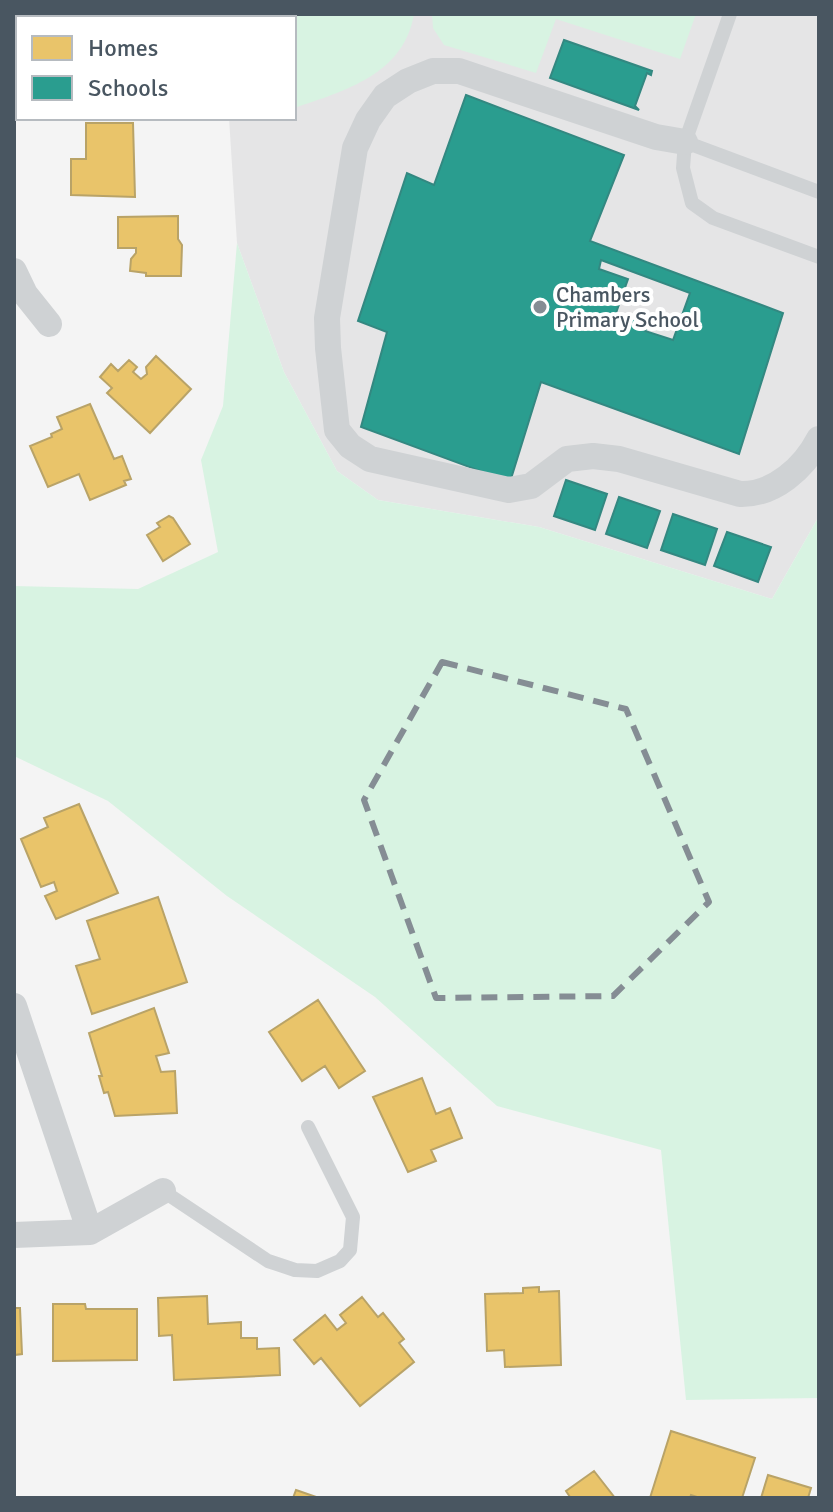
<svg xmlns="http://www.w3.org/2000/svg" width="833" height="1512" viewBox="0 0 833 1512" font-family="Signika,sans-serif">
<rect width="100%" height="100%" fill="#f4f4f4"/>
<path fill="#e5e5e6" d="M222,14H819V516L772,599L539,527L378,500L337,471L284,372L237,243L229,118H294V18H223Z"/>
<path fill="#d8f3e2" d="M239,14H414C404,74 345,91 294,108V18H240Z
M432,14H696L680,59L556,19L536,73L444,45L433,28Z
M237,243L284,372L337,471L378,500L539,527L772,599L819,516V1398L686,1400L661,1150L497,1106L375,997L227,896L108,801L14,756V586L138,589L218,552L201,460L223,406Z"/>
<path fill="#e9c46a" stroke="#b9a367" stroke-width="2" d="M169,15V18H105V16Z
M86,123H133L135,197L71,195V159H86Z
M178,216V239L182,245L181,276H146V273L130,271L131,259L136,253V248H118V217Z
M156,356L191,389L150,433L107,393L112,388L100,377L111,364L118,371L129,360L137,367L133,372L141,379L147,374L146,367Z
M90,404L114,459L122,456L131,479L124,481L126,485L90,500L79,474L48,487L30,446L52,437L51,434L62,429L57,417Z
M169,516L173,518L190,544L163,561L147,535L160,527L157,523Z
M79,804L118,893L56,919L45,896L57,891L54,882L41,887L21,839L48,827L44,818Z
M158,897L187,982L92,1014L76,966L100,959L87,921Z
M318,1000L365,1071L339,1088L325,1066L302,1081L269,1032Z
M154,1008L169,1053L156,1056L161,1072L175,1071L177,1113L115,1116L108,1092L104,1093L99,1076H102L89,1033Z
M422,1078L436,1114L450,1108L462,1138L431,1150L436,1161L408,1172L373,1097Z
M539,1287V1292L559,1291L561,1365L505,1367L504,1350L487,1351L485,1294L523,1293V1288Z
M207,1296L208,1324L241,1322V1338H257V1349L279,1348L280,1375L174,1380L172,1335L159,1336L158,1298Z
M362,1297L378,1317L383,1313L404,1339L399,1343L414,1362L360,1406L321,1358L314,1364L294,1340L325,1315L337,1330L346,1323L340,1315Z
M53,1304H85L86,1309H137V1360L53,1361Z
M14,1308H20L22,1354L14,1355Z
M671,1431L755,1458L742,1498H700L691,1495L690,1498H650Z
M594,1471L615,1498H568L570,1497L566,1491Z
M768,1475L811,1488L808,1498H761Z
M296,1490L319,1498H293Z"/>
<path fill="#2a9d8f" stroke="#338881" stroke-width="2" fill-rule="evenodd" d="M564,40L652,71L651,75L647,73L635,106L639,110L550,78Z
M466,95L624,155L590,241L783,313L739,454L541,382L510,482L361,427L387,332L358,321L407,173L434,185ZM601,260L690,293L673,340L645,331L649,323L616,313L628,279L599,269Z
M566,480L607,494L595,530L554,516Z
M619,497L660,511L647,548L606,534Z
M673,514L717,529L705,565L661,550Z
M727,532L771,547L758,582L714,566Z"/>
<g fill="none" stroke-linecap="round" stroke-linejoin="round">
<path stroke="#cfd2d4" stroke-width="14" d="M730,14L685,142L683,168L692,203L713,218L819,257
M685,142L819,192
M163,1191L268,1261L295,1270L317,1271L340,1261L350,1250L353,1217L308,1127"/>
<path stroke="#cfd2d4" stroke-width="26" d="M685,142L656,137L459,71H433L408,81L385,96L368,120L355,148L327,318L328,348L337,430L350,446L370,459L509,490L531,486L567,459L593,456L619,459L740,494C774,495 804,468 819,439
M14,271L25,294L49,324
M14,1006L90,1232
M14,1235L90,1232L163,1191"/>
</g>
<path fill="none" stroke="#858d94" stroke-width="6" stroke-dasharray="16 10" stroke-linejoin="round" d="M442,662L626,709L709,902L613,996L436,998L364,800Z"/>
<circle fill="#858d94" stroke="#fff" stroke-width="3" cx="540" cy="307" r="8"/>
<g text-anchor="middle" stroke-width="8" stroke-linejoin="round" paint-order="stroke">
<g font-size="22" fill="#495661" stroke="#fff" text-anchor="start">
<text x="556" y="302">Chambers<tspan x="556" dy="25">Primary School</tspan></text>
</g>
</g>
<rect width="833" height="1512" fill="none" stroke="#495661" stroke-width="32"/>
<rect x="16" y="16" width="280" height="104" fill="#ffffff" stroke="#b6bbc0" stroke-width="2"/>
<rect x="32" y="36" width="40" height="24" fill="#e9c46a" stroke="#b6bbc0" stroke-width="2"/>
<text x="88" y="56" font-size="24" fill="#495661">Homes</text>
<rect x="32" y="76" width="40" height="24" fill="#2a9d8f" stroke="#b6bbc0" stroke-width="2"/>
<text x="88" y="96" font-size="24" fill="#495661">Schools</text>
</svg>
